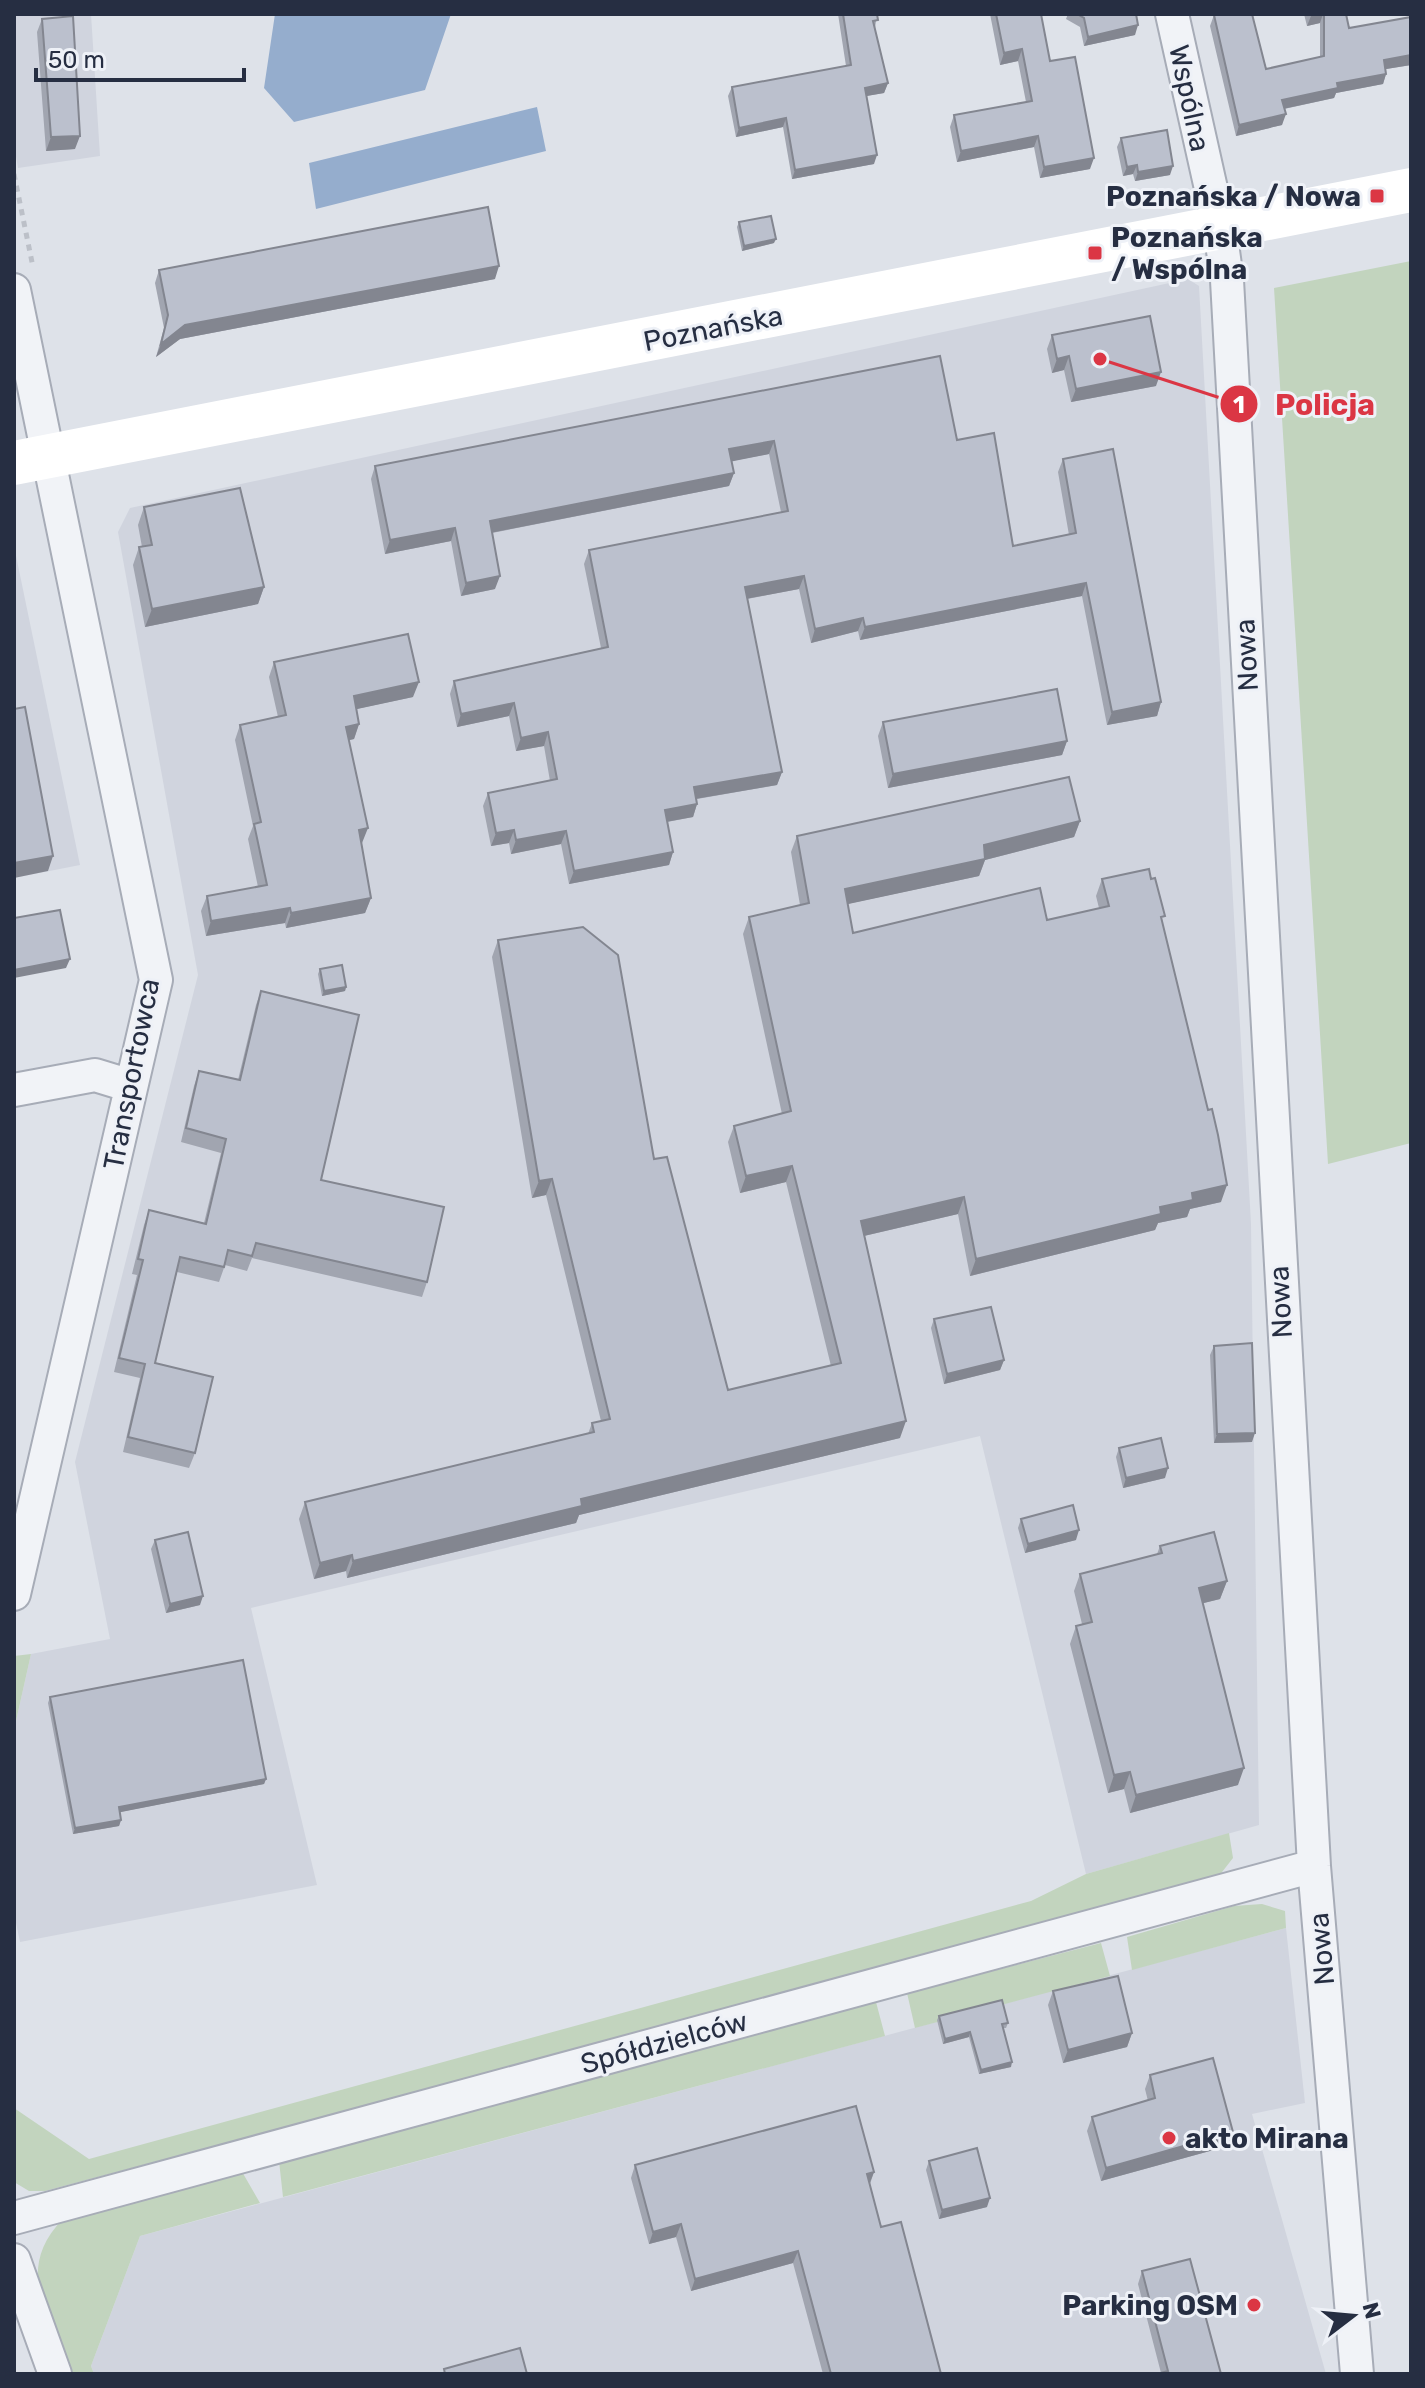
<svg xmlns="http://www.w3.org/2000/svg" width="1425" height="2388" viewBox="0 0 1425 2388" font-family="Rubik,sans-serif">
<rect width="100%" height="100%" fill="#dee2e9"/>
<path fill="#d0d4de" d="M14,14H91L100,156L18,168L14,145Z
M1188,279L1199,286L1251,1224L1259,1825L1086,1874L980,1436L251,1608L317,1885L20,1942L14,1913V1730L31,1654L110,1639L75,1462L198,975L118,532L130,508Z
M14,546L80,865L14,878Z
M1286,1928L1305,2103L1252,2114L1326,2374H94L91,2366L140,2236Z"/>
<path fill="#c2d4be" d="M1411,261V1143L1328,1164L1274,288Z
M31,1654L14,1730V1656Z
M1229,1833L1233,1858L1215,1881L45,2191H29L14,2182V2108L89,2159L1031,1901L1086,1874Z
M1262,1904L1285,1911L1286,1928L1132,1970L1127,1937L1234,1906Z
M1101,1943L1110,1976L915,2028L907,1993Z
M876,2002L885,2036L283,2197L279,2161Z
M241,2170L260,2203L140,2236L91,2366L94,2374H71C49,2318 13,2270 63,2219Z"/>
<path fill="#95adcd" d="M275,14H451L425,90L294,122L264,88Z
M537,107L546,151L316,209L309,163Z"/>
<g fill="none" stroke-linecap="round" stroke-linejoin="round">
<defs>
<path id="minor" d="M1172,14L1220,229L1227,280L1314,1866L1357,2374
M14,290L156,980L14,1594
M14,1090L95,1075L131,1086
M14,2218L1314,1866
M14,2260L55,2374"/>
</defs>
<use href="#minor" stroke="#a7acb7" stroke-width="36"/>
<path stroke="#bcc0c8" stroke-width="5" stroke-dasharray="6 6" stroke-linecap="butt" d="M14,174L33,267"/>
<use href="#minor" stroke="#f1f3f7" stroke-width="32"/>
<path stroke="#fff" stroke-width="44" d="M14,463L1411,190"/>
</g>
<path fill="#a1a5b0" d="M838,14H877L875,28L888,83L884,93L866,96L874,164L792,179L783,127L736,137L728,96L732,87L846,66Z
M990,14H1041L1050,61L1090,169L1040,178L1034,147L957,162L950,127L954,115L1026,102L1018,61L1000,65Z
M1068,14H1136L1135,35L1084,46L1080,27L1066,19Z
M1304,14H1346L1349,28L1411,65L1386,69V74L1383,84L1336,93L1334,98L1284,109L1282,125L1236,136L1210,26L1214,15L1266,69L1320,57V23L1307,26Z
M42,19L75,149L46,151L37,32Z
M1121,138L1170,175L1135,181L1133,174L1123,176L1117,147Z
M739,222L774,243L742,251L737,227Z
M159,270L495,279L180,339L156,357L164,328L155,283Z
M1052,335L1156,386L1071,402L1064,370L1052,373L1047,349Z
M940,356L957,440L1013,546L1069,535L1058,472L1063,459L1161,702L1157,716L1107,725L1082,596L860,640L858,631L811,643L799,589L747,599L782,772L777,785L697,799V804L693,817L667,822L673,852L669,865L569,884L561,844L511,854L509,843L491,846L483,806L488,793L550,781L544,746L516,751L509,716L457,727L450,694L454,681L601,648L584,564L589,550L781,512L769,454L731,461L734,473L729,486L492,533L495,589L461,596L451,541L385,554L371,479L375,466Z
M144,507L264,587L258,604L145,627L133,565L139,547H142L138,525Z
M274,662L413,697L356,709L359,724L354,739L349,740L361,843L371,898L365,913L286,928L285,923L206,936L201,911L207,896L258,887L248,839L253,826L235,740L240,725L278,717L269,677Z
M883,722L1067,741L1062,755L888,788L878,736Z
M1080,821L1074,837L985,860L979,876L847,904L853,933L1047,920L1099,908L1096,896L1102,879L1162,923L1221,1202L1190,1209L1187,1217L1158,1223L1155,1230L970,1276L958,1214L864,1236L900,1438L579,1515L576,1523L347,1578L346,1571L314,1579L299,1519L305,1502L588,1434L592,1423L601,1421L546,1195L532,1198L492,957L498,940L654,1159L728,1390L831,1366L786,1182L740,1193L728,1142L734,1126L782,1114L743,934L749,917L800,905L791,852L797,836Z
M320,969L346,987L345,991L322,996L318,974Z
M261,991L321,1180L427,1282L422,1297L252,1258L247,1271L225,1265L219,1282L177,1272L155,1363L195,1453L189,1468L123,1452L140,1378L114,1372L137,1275L132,1274L144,1225L149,1210L204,1223L221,1153L181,1142L194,1086L199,1071L238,1080L256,1005Z
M934,1319L1004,1360L1000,1370L944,1384L931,1328Z
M1214,1346L1252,1442L1214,1443L1210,1355Z
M1119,1448L1165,1478L1123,1488L1116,1457Z
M1021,1519L1076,1540L1025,1553L1018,1528Z
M155,1540L200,1605L166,1613L151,1549Z
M1160,1546L1227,1581L1220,1599L1203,1603L1238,1785L1130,1813L1124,1789L1108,1793L1070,1644L1076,1626L1082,1624L1074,1591L1080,1574L1157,1554Z
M50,1697L266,1779L264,1784L120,1812L121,1820L119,1826L73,1834L48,1703Z
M1053,1991L1132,2033L1127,2047L1063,2063L1048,2005Z
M939,2016L1008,2023L1006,2028H1003L1011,2067L979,2074L969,2037L943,2044L937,2020Z
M1150,2075L1233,2132L1228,2146L1101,2181L1087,2131L1092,2117L1148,2101L1145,2089Z
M929,2161L987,2207L939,2219L926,2170Z
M635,2165L874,2172L870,2184L881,2227L941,2374H823L793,2263L691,2291L676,2237L649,2244L631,2178Z
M1142,2271L1221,2374L1161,2373L1138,2284Z"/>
<path fill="#838690" d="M1318,14H1323L1320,23L1307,26L1311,16Z
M1138,25L1135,35L1084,46L1088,37Z
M1022,49L1018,61L1000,65L1004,53Z
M1411,55V65L1380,70L1384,60Z
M1386,74L1383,84L1336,93L1334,98L1278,110L1282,100L1337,83Z
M888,83L884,93L861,97L865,88Z
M1286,114L1282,125L1236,136L1239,125Z
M786,118L783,127L736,137L739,128Z
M80,136L75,149L46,151L51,137Z
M1038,136L1034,147L957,162L961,151Z
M877,155L874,164L792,179L795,170Z
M1094,158L1090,169L1040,178L1044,167Z
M1137,165L1133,174L1123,176L1127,167Z
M1173,166L1170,175L1135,181L1138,172Z
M776,239L774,243L742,251L744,246Z
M499,266L495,279L180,339L156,357L161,344L185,325Z
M1069,356L1064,370L1052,373L1057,359Z
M1161,372L1156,386L1071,402L1076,389Z
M774,441L769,454L724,463L729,449Z
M734,473L729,486L485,534L490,521Z
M455,528L451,541L385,554L390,540Z
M500,576L495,589L461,596L466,583Z
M804,576L799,589L740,600L745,587Z
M1086,583L1082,596L860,640L865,627Z
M264,587L258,604L145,627L152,609Z
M863,618L858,631L811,643L815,629Z
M419,682L413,697L348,711L354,696Z
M1161,702L1157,716L1107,725L1112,712Z
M514,703L509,716L457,727L461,714Z
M359,724L354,739L341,742L346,727Z
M548,732L544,746L516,751L521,738Z
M1067,741L1062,755L888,788L893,774Z
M782,772L777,785L689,800L694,787Z
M697,804L693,817L660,823L665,810Z
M1080,821L1074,837L985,860L979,876L839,906L845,889L984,845Z
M368,828L362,843L354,845L359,830Z
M514,830L509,843L491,846L496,833Z
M566,831L561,844L511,854L516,840Z
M673,852L669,865L569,884L574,871Z
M53,856L48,871L14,878V863Z
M371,898L365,913L286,928L291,913Z
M290,908L285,923L206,936L211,921Z
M70,959L66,968L14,978V970Z
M346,987L345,991L322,996L324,991Z
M792,1166L786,1182L740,1193L746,1176Z
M552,1179L546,1195L532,1198L539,1181Z
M1227,1185L1221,1202L1190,1209L1187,1217L1158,1223L1155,1230L970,1276L976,1259L1160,1207L1192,1193Z
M964,1197L958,1214L855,1238L861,1221Z
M1004,1360L1000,1370L944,1384L947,1374Z
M906,1421L900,1438L579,1515L576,1523L347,1578L353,1561L581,1499Z
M1255,1433L1252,1442L1214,1443L1217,1434Z
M1168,1468L1165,1478L1123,1488L1126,1478Z
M1079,1530L1076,1540L1025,1553L1028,1544Z
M352,1555L346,1571L314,1579L320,1563Z
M1227,1581L1220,1599L1192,1606L1199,1588Z
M203,1596L200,1605L166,1613L170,1604Z
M1244,1768L1238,1785L1130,1813L1136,1795Z
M1130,1772L1124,1789L1108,1793L1114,1775Z
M266,1779L264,1784L116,1813L119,1807Z
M121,1820L119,1826L73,1834L75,1828Z
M970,2032L969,2037L943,2044L945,2039Z
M1132,2033L1127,2047L1063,2063L1068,2050Z
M1012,2062L1011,2067L979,2074L981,2070Z
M1233,2132L1228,2146L1101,2181L1106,2168Z
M874,2172L869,2185L867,2174Z
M990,2198L987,2207L939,2219L942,2210Z
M681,2224L676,2237L649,2244L653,2232Z
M798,2251L793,2263L691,2291L695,2279Z"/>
<path fill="#bbc0cd" stroke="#838690" stroke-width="2" d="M843,14H877L878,20L873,21L888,83L865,88L877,155L795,170L786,118L739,128L732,87L851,65Z
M996,14H1041L1050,61L1075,57L1094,158L1044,167L1038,136L961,151L954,115L1032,101L1022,49L1004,53Z
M1077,14H1136L1138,25L1088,37L1084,18Z
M1219,14H1252L1266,69L1324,56V14H1346L1349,28L1411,17V55L1384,60L1386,74L1337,83L1338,88L1282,100L1286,114L1239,125L1214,15Z
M73,16L80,136L51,137L42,19Z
M1167,130L1173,166L1138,172L1137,165L1127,167L1121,138Z
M488,207L499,266L185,325L161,344L168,315L159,270Z
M771,216L776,239L744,246L739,222Z
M1150,316L1161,372L1076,389L1069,356L1057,359L1052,335Z
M940,356L957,440L994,433L1013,546L1076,533L1063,459L1113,449L1161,702L1112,712L1086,583L865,627L863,618L815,629L804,576L745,587L782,772L694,787L697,804L665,810L673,852L574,871L566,831L516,840L514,830L496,833L488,793L557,779L548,732L521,738L514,703L461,714L454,681L608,647L589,550L788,511L774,441L729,449L734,473L490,521L500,576L466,583L455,528L390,540L375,466Z
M240,488L264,587L152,609L139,547L152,545L144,507Z
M408,634L419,682L354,696L359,724L346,727L368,828L359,830L371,898L291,913L290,908L211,921L207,896L267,885L254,824L261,822L240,725L286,715L274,662Z
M1057,689L1067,741L893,774L883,722Z
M25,707L53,856L14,863V709Z
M1069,777L1080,821L984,845L985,859L845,889L853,933L1040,888L1047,920L1109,906L1102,879L1149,869L1151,879L1155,878L1165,916L1161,917L1208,1110L1212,1109L1218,1135L1227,1185L1192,1193L1193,1200L1160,1207L1161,1214L976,1259L964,1197L861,1221L906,1421L581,1499L582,1506L353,1561L352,1555L320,1563L305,1502L594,1432L592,1423L610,1419L552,1179L539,1181L498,940L583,927L618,955L654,1159L667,1157L728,1390L841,1363L792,1166L746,1176L734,1126L791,1111L749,917L809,903L797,836Z
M60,910L70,959L14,970V918Z
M342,965L346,987L324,991L320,969Z
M261,991L359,1015L321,1180L444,1207L427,1282L256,1243L252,1256L228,1250L224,1267L180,1257L155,1363L213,1377L195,1453L128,1437L145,1364L119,1358L143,1260L138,1259L149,1210L206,1224L226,1139L186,1128L199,1071L240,1080Z
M991,1307L1004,1360L947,1374L934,1319Z
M1252,1343L1255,1433L1217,1434L1214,1346Z
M1161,1438L1168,1468L1126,1478L1119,1448Z
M1073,1505L1079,1530L1028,1544L1021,1519Z
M188,1532L203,1596L170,1604L155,1540Z
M1214,1532L1227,1581L1199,1588L1244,1768L1136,1795L1130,1772L1114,1775L1076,1626L1092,1622L1080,1574L1162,1553L1160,1546Z
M243,1660L266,1779L119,1807L121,1820L75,1828L50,1697Z
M1118,1976L1132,2033L1068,2050L1053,1991Z
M1002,2000L1008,2023L1002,2024L1012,2062L981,2070L970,2032L945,2039L939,2016Z
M1213,2058L1233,2132L1106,2168L1092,2117L1155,2098L1150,2075Z
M856,2106L874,2172L867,2174L881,2227L901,2222L941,2374H831L798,2251L695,2279L681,2224L653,2232L635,2165Z
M977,2148L990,2198L942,2210L929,2161Z
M1190,2259L1221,2374H1157L1168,2371L1142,2271Z
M520,2348L527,2374H445L444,2369Z"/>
<g fill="#db3644" stroke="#eef1f7" stroke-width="3">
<rect x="1369" y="188" width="16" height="16" rx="4"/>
<rect x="1087" y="245" width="16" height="16" rx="4"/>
<circle cx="1169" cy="2138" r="8"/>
<circle cx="1254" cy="2305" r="8"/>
</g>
<g text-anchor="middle" stroke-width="6" stroke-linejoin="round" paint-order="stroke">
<g font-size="28" fill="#262e42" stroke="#eef1f7">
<text transform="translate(1190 98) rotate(78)" y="10">Wspólna</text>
<text transform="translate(713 328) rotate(-11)" y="10">Poznańska</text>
<text transform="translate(1246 655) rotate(-93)" y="10">Nowa</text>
<text transform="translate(131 1074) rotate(-79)" y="10">Transportowca</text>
<text transform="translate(1280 1302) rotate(-93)" y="10">Nowa</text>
<text transform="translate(1321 1949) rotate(-95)" y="10">Nowa</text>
<text transform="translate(664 2042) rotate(-15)" y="10">Spółdzielców</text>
</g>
<g font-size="28" font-weight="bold" fill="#262e42" stroke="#eef1f7" text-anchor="end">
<text x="1361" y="206">Poznańska / Nowa</text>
<text x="1111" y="247" text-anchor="start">Poznańska<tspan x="1111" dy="32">/ Wspólna</tspan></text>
<text x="1185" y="2148" text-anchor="start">akto Mirana</text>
<text x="1238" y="2315">Parking OSM</text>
</g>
</g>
<path fill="none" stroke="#db3644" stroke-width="3" d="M1100 359L1239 404"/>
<g fill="#db3644" stroke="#eef1f7" stroke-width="3">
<circle cx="1100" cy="359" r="8"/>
<circle cx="1239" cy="404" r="20"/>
</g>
<g font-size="24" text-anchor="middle" font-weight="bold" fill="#fff">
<text x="1239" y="413">1</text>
</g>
<g font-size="30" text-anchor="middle" font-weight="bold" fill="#db3644" stroke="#eef1f7" stroke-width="6" stroke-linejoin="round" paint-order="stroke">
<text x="1325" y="415">Policja</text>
</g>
<rect width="1425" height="2388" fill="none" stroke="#262e42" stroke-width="32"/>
<g transform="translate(1353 2316) rotate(74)" stroke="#eef1f7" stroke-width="6" paint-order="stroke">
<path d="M0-6L14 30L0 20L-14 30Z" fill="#262e42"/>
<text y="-12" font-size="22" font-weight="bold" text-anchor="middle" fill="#262e42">N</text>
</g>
<path d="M36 68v12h208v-12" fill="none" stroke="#262e42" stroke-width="4"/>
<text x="48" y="68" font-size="24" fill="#262e42" stroke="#eef1f7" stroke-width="6" paint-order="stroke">50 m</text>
</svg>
